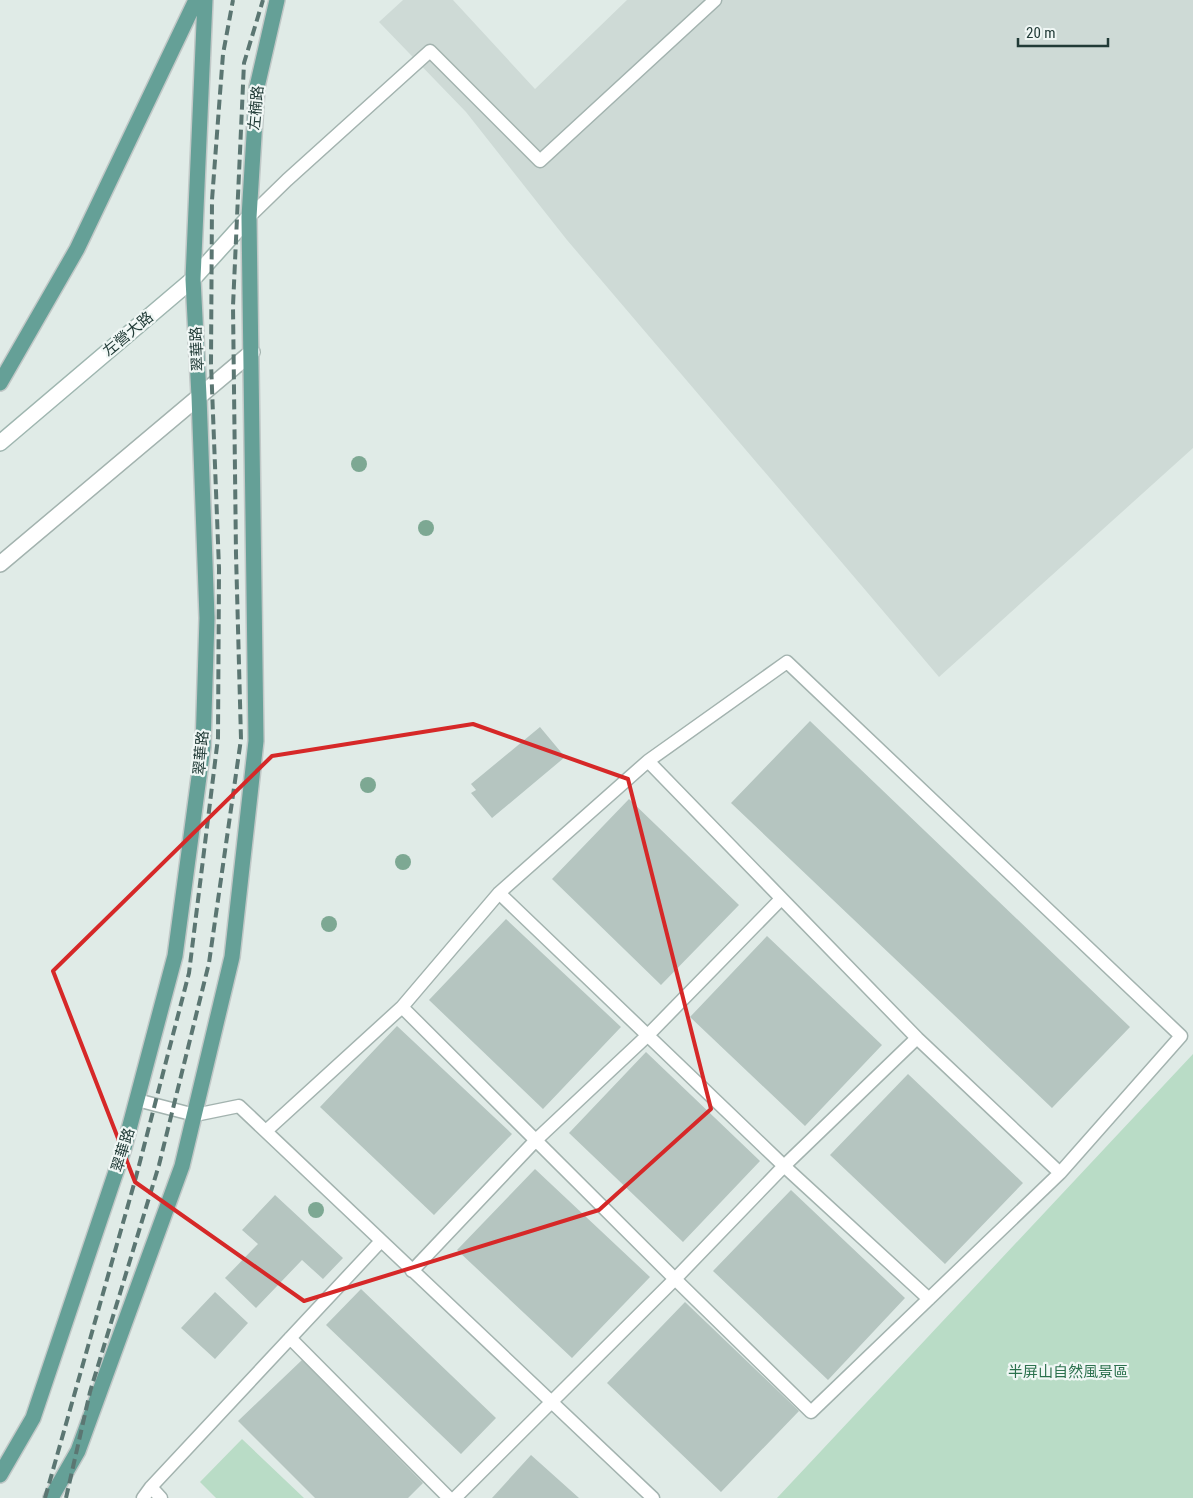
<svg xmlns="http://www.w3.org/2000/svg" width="1193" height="1498" viewBox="0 0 1193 1498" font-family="'Roboto Condensed','Noto Sans TC',sans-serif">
<rect width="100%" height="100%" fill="#e0ebe7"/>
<path fill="#cedad6" d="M403,0H453L535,89L627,0H1193V448L939,677L861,585L567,240L466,112L379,22Z"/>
<path fill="#b9dcc6" d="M1193,1054V1498H777Z
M242,1439L304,1498H216L200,1482Z"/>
<path fill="#b5c5c0" d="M810,721L1130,1027L1052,1108L731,803Z
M540,727L565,757L492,818L471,793L476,790L471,784Z
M629,799L739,905L661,985L552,879Z
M506,919L621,1027L543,1109L429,1000Z
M767,936L882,1045L805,1126L690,1017Z
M397,1026L512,1134L434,1215L320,1107Z
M646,1052L760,1161L683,1242L569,1133Z
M908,1074L1023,1183L945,1264L830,1155Z
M535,1169L650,1277L572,1358L457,1250Z
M791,1190L905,1298L828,1380L713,1271Z
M275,1195L343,1258L323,1279L302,1260L256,1308L225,1278L258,1244L242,1230Z
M361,1289L496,1418L461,1454L326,1325Z
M215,1292L248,1323L215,1359L181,1328Z
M685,1302L799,1411L721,1492L607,1383Z
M302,1360L423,1483L408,1498H315L238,1421Z
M531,1455L579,1498H492Z"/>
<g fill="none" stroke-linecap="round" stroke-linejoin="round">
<defs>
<path id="lane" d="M249,217L287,180L430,51L540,161L715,0
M499,893L784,1166L929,1299
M402,1007L675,1279L811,1412L1060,1173L1181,1036L787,662L648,761
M917,1038L1060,1173
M137,1100L195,1115L239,1106L653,1498
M266,1131L402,1007L499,893L648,761L917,1038L784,1166L675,1279L455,1498
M412,1271L536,1140L648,1035L781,899
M290,1338L449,1498
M151,1487L161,1498
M143,1498L151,1487L381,1241"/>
<path id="street" d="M0,564L252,352"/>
<path id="secondary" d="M0,443L193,279L249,217"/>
<path id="primary" d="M0,383L77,249L196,0
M0,1475L33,1418L124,1148L175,956L203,747L207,618L199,396L193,279L205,0
M51,1498L78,1451L182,1166L232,957L256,741L249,217L257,87L277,0"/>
</defs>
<use href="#lane" stroke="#a3b3af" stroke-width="15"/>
<use href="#street" stroke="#a3b3af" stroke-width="18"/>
<use href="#secondary" stroke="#9fb6b0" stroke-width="18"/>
<use href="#primary" stroke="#c1c8c7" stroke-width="18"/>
<use href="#lane" stroke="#fff" stroke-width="12"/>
<use href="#street" stroke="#fff" stroke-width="15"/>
<use href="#secondary" stroke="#fff" stroke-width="15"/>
<use href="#primary" stroke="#65a097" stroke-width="15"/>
<path stroke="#5b7672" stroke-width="4" stroke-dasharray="10 5" stroke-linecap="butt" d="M45,1498L136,1177L189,973L218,738L219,568L211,363L212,200L223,54L233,0
M66,1498L90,1392L159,1165L209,963L241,739L236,554L233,306L244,63L263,0"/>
</g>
<g fill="#7da893">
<circle cx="359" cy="464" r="8"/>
<circle cx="426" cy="528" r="8"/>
<circle cx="368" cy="785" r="8"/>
<circle cx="403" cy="862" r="8"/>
<circle cx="329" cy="924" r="8"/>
<circle cx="316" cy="1210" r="8"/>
</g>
<path fill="none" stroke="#d62828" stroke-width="4" stroke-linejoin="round" d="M473,724L628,779L711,1109L599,1210L304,1301L135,1182L53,971L272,756Z"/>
<g text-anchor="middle" stroke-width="4.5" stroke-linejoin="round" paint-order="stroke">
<g font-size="15" fill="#213b37" stroke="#f0f7f5">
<text transform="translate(256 108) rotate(-85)" y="5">左楠路</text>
<text transform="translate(128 334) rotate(-40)" y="5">左營大路</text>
<text transform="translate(197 349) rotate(-93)" y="5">翠華路</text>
<text transform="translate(201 753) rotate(-85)" y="5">翠華路</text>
<text transform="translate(123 1150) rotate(-73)" y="5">翠華路</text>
</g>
<g font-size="15" fill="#2c714e" stroke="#f0f7f5">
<text x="1068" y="1377">半屏山自然風景區</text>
</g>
</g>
<path d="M1018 38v8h90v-8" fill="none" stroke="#213b37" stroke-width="2.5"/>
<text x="1026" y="38" font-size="15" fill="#213b37" stroke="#f0f7f5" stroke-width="4" paint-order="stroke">20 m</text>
</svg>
